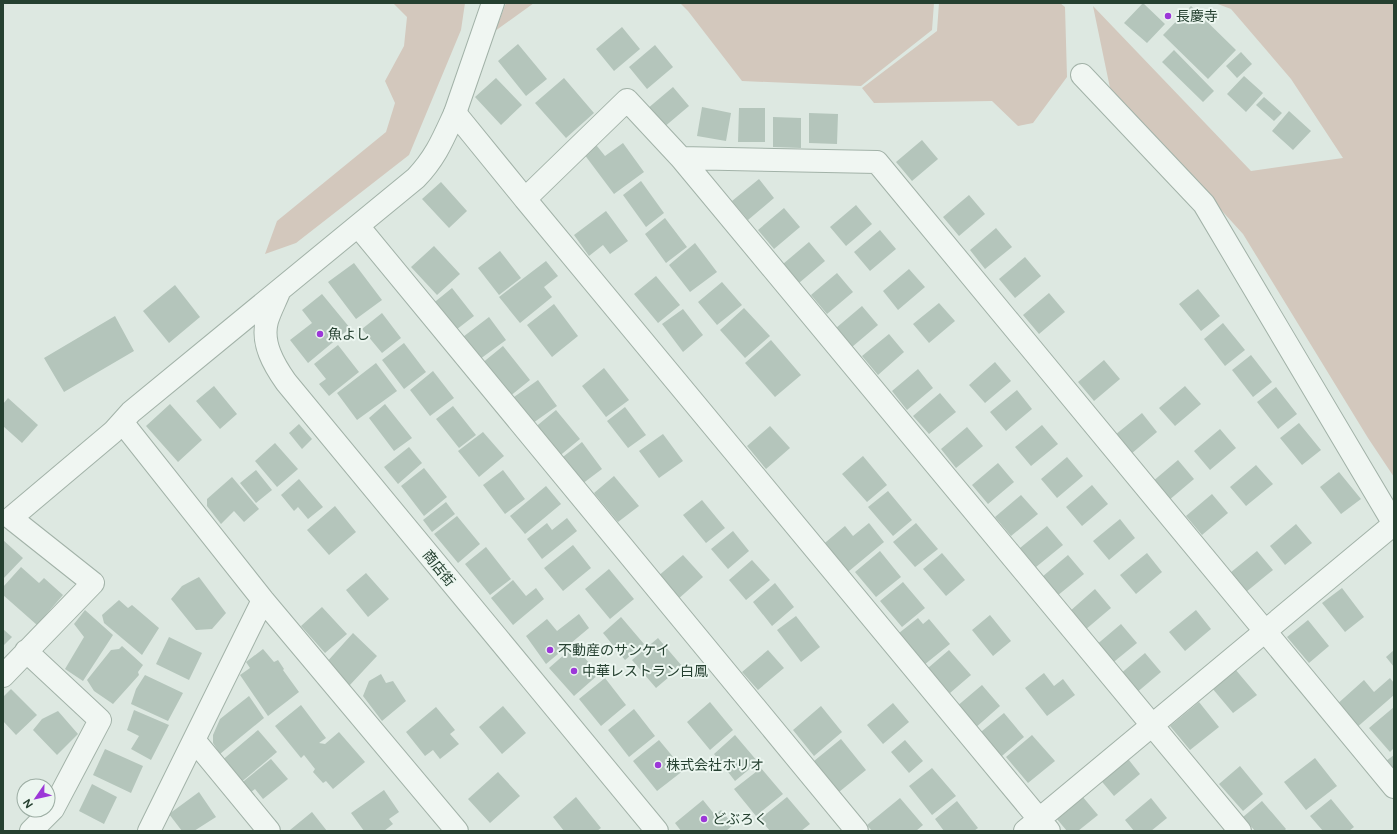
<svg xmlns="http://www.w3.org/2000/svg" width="1397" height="834" viewBox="0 0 1397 834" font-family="Figtree,'Noto Sans JP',sans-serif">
<rect width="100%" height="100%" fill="#dde8e1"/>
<path fill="#d3c8bd" d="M393,3H465L461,30L409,155L296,243L265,254L277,221L386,132L395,103L385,81L404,46L407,17Z
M506,3H534L495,31Z
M680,3H934L932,30L861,86L742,81L688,11Z
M939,3H1060L1065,7L1067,77L1033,123L1018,126L992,101L874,103L862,88L937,31Z
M1215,3H1394V477L1368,438L1243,234L1110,88L1093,6L1251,171L1343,158L1291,79L1231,9Z"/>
<path fill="#b4c5bb" d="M1143,3L1165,24L1147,43L1124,23Z
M1191,6L1236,50L1208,79L1163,35Z
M622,27L640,49L614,71L596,49Z
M518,44L547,79L526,96L498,61Z
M655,45L673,67L647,89L629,67Z
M1174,50L1214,91L1203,102L1162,62Z
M1241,52L1252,64L1237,78L1226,66Z
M1244,76L1263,93L1246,112L1227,94Z
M496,78L522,105L501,125L475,97Z
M564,78L594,113L566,138L535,103Z
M673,87L689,106L663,128L647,109Z
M1264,97L1282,113L1274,121L1256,105Z
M702,107L731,113L726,141L697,136Z
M739,108H765V142H738Z
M1289,111L1311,131L1293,150L1272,131Z
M809,113L838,114L837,144L809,143Z
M773,117L801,118V148L773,147Z
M922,140L938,159L912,181L896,162Z
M593,141L605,156L623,143L644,172L614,194L581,150Z
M759,179L774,198L748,220L732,201Z
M641,181L664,213L646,227L623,195Z
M441,182L467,211L449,228L422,199Z
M969,195L985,214L959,236L943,217Z
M856,205L872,224L846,246L830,227Z
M784,208L800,227L774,249L758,230Z
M606,211L628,241L610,254L603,245L589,256L574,235Z
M665,218L687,247L666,263L645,234Z
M996,228L1012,247L985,269L970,250Z
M880,230L896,249L870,271L854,252Z
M809,242L825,261L799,283L783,264Z
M695,243L717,272L690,292L669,265Z
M434,246L460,274L437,295L411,267Z
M500,251L521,278L499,295L478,268Z
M1025,257L1041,276L1015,298L999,279Z
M546,261L558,276L544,287L552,297L520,323L499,297Z
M354,263L382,300L356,319L328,282Z
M909,269L925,287L898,310L883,291Z
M837,273L853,292L827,314L811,295Z
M656,276L680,305L658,323L634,294Z
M722,282L742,305L717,325L698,302Z
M175,285L200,317L169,343L143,311Z
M452,288L474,316L452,333L431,305Z
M1198,289L1220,316L1201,331L1179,304Z
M1049,293L1065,312L1039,334L1023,315Z
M322,294L350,328L308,363L290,340L312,323L302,310Z
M939,303L955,321L929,343L913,324Z
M554,304L578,336L552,357L527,325Z
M862,306L878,325L852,347L836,328Z
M744,308L770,336L745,358L720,330Z
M683,309L703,335L683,352L662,324Z
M382,313L401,338L382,353L362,329Z
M115,316L134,351L64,392L44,358Z
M489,317L506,340L476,362L459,340Z
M1223,323L1245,350L1225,366L1204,339Z
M889,334L904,352L878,375L862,356Z
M771,340L801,375L775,397L745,363Z
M404,343L426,372L404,389L382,360Z
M338,345L359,372L329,396L319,384L326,379L314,364Z
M503,346L530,380L509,397L481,364Z
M1251,355L1272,382L1253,397L1232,370Z
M1104,360L1120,379L1094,401L1078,382Z
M995,362L1011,381L985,403L969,385Z
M376,363L397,391L357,420L337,393Z
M604,368L629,400L606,417L582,386Z
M918,369L933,388L907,410L892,391Z
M433,371L454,398L430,416L410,390Z
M538,380L557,406L533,423L514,397Z
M214,386L237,414L220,429L196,401Z
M1185,386L1201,404L1175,426L1159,408Z
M1276,387L1297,414L1278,429L1257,402Z
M1017,390L1032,409L1006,431L990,412Z
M940,393L956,412L929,434L913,416Z
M8,398L38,425L22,443L3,426V404Z
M170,404L202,440L178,462L146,426Z
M385,404L412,438L394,451L369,418Z
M453,406L476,435L459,448L436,419Z
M625,407L646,435L628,448L607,421Z
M556,410L580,439L557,458L533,429Z
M1142,413L1157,432L1131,454L1115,435Z
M1299,423L1321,450L1302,465L1280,438Z
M299,424L312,439L302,449L289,433Z
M1042,425L1058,444L1031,466L1015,447Z
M770,426L790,448L766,469L747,446Z
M967,427L983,446L956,468L941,449Z
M1220,429L1236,448L1210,470L1194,451Z
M483,432L504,456L479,477L458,451Z
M663,434L683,461L659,478L639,451Z
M582,442L602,469L578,487L559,460Z
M275,443L298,469L277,487L255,461Z
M409,447L422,463L398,484L384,467Z
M863,456L887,485L867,502L842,474Z
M1067,457L1083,476L1057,498L1041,479Z
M1178,460L1194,479L1168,501L1152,482Z
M998,463L1014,482L988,504L972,485Z
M1256,465L1273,484L1246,506L1230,487Z
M424,468L447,497L424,516L401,486Z
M256,470L272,490L256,503L240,483Z
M503,470L525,499L505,514L483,485Z
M1339,472L1361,499L1341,514L1320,487Z
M614,476L639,506L618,522L594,493Z
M232,477L259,509L244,522L234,511L221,524L207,506V499Z
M299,479L323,507L308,519L298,507L294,511L281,495Z
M1092,485L1108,504L1082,526L1066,507Z
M546,486L561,504L525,534L510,516Z
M888,491L912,520L893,536L868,507Z
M1212,494L1228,513L1202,535L1186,516Z
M1021,495L1038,514L1011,536L995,517Z
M702,500L725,528L706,543L683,515Z
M446,502L455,514L432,532L423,520Z
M335,506L356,532L329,555L307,530Z
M457,516L480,544L458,563L434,534Z
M567,518L577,531L542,559L527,539L547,523L552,530Z
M1120,519L1135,538L1109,560L1093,541Z
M869,523L884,542L843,576L820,547L845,526L853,536Z
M916,523L938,549L915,567L893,542Z
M1296,524L1312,543L1285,565L1270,546Z
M1047,526L1063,545L1036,567L1020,548Z
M733,531L749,551L728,569L711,549Z
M3,540L23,558L3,579Z
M573,545L591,568L563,591L544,568Z
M486,547L511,579L490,595L465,564Z
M880,551L901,577L876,597L855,572Z
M1257,551L1273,570L1246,592L1230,573Z
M942,553L965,580L946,596L923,569Z
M1147,553L1162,572L1136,594L1120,575Z
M683,555L703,577L677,600L657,577Z
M1068,555L1084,574L1057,596L1042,577Z
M752,560L770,580L746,600L729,580Z
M21,567L39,583L44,578L63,595L37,625L3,595V587Z
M609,569L634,599L610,619L585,589Z
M366,573L389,599L368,617L346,590Z
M199,577L226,613L212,629L196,630L171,599L182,586Z
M513,580L526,596L536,588L544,599L513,625L491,598Z
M903,582L925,608L902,627L880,601Z
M775,583L794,607L772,626L753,602Z
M1342,588L1364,617L1345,632L1322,603Z
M1095,589L1111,608L1085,630L1069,612Z
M119,600L128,608L132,605L159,628L142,655L104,623L102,615Z
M322,607L347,634L325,653L301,626Z
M85,610L113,635L83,681L65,669L84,637L74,624Z
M1196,610L1211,629L1185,651L1169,632Z
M579,614L589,628L546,664L526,636L547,619L557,631Z
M990,615L1011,641L993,656L972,630Z
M796,616L820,647L801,662L777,630Z
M621,617L644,644L625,660L603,633Z
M918,618L923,624L929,619L950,644L924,665L899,633Z
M1308,620L1329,646L1309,663L1287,637Z
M1121,624L1137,643L1110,665L1095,646Z
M3,629L12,637L3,646Z
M353,633L377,656L349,686L325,664Z
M169,637L202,653L189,680L156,664Z
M658,638L682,666L656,688L632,660Z
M122,646L143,665L138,672L139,675L113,704L94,691L87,680L111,650L119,649Z
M574,646L599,674L574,696L549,668Z
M263,649L274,662L278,660L284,669L283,670L299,692L268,716L240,675L250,668L246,662Z
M768,650L784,668L758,690L742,672Z
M949,650L971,675L950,693L928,668Z
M1394,650V667L1386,657Z
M1145,653L1161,672L1135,694L1119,675Z
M1235,669L1257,695L1233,713L1212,688Z
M1044,673L1054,686L1063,679L1075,695L1047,716L1025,688Z
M381,674L386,683L393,681L406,701L382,721L363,696L369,681Z
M145,675L183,693L168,721L131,704L136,689Z
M605,678L626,705L601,726L579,699Z
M1390,678L1394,683V695L1355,729L1335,706L1364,680L1374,692Z
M982,685L1000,706L974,729L956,707Z
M11,689L37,715L16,735L3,721V697Z
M249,696L264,718L220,754L213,743V735L220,719Z
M710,702L733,730L710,750L687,722Z
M1199,702L1219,727L1190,750L1170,726Z
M893,703L909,722L883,744L867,725Z
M301,705L326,738L319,743L325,744L339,732L365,762L333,789L326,781L323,783L313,772L315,769L304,755L301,758L275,726Z
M503,706L526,733L502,754L479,727Z
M821,706L842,732L814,756L793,730Z
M436,707L455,730L450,734L459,744L440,759L433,750L425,756L406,732Z
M1394,707V748L1390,752L1369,728Z
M634,709L655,736L629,757L608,730Z
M134,710L169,725L151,760L131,749L139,736L127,730Z
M58,711L78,734L57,755L33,730L42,719Z
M1004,713L1024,737L996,761L976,736Z
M258,730L277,752L239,784L220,762Z
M735,735L758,762L735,781L714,754Z
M1032,735L1055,761L1028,783L1006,757Z
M841,739L866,770L839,792L814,761Z
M659,740L684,770L657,791L633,761Z
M905,740L923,761L909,773L891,752Z
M105,749L143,766L131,793L93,775Z
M1125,755L1140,774L1114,796L1098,777Z
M1394,755V771L1386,761Z
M1315,758L1337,786L1306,810L1284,782Z
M271,759L288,779L263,799L255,789L247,795L239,785Z
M1240,766L1263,794L1243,811L1219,784Z
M761,768L783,794L756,816L734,789Z
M932,768L956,796L932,815L909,786Z
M498,772L520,796L490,823L468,799Z
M92,784L117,797L104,824L79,811Z
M384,790L399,812L389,819L393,824L384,831H364L351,813Z
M199,792L216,817L194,831H182L169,814Z
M1082,796L1098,815L1078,831H1067L1056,818Z
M576,797L601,828L597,831H564L553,817Z
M787,797L810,824L801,831H770L760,819Z
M900,798L923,825L916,831H872L867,825Z
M1151,798L1167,818L1151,831H1134L1125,820Z
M1331,799L1354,827L1349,831H1323L1310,816Z
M703,800L715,815L721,810L733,825L726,831H681L675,823Z
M957,801L978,828L974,831H944L935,819Z
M1262,801L1286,829L1284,831H1255L1243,817Z
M312,812L327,831H291L290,830Z"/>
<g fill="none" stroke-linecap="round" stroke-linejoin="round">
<defs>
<path id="minor" d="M1082,75L1204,204L1394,524
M681,158L877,162L1394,787
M525,199L1049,831
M358,226L857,831
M279,292C275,302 270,311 267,321C261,343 274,365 286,382L657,831
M122,422L263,600L457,831
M26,651L100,720L53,809L31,831
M3,676L93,583L11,518L113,432L131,412L416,178C436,157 443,139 455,113L525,199L627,100L681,158L1240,831
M194,740L269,831
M149,831L263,600
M1025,831L1394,524"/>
<path id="tertiary" d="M455,113L493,3"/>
</defs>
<use href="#minor" stroke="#a2b2a8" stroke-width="24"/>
<use href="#tertiary" stroke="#a2b2a8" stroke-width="24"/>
<use href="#minor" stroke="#f0f6f2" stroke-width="22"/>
<use href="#tertiary" stroke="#f0f6f2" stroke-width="22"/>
</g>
<g fill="#9c37d8" stroke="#ecf6f0" stroke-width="1.5">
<circle cx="1168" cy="16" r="4"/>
<circle cx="320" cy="334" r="4"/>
<circle cx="550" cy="650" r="4"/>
<circle cx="574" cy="671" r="4"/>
<circle cx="658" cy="765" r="4"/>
<circle cx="704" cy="819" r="4"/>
</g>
<g text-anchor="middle" stroke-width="4" stroke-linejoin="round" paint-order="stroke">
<g font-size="14" fill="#254030" stroke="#ecf6f0" text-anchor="start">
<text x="1176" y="21">長慶寺</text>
<text x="328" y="339">魚よし</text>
<text x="558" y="655">不動産のサンケイ</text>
<text x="582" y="676">中華レストラン白鳳</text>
<text x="666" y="770">株式会社ホリオ</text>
<text x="712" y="824">どぶろく</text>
</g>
<g font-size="14" fill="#254030" stroke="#ecf6f0">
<text transform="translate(439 568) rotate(51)" y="5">商店街</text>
</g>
</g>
<rect width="1397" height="834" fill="none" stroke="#254030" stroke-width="8"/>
<g transform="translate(36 798) rotate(236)"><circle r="19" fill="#ecf6f0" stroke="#9cada3"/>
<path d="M0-3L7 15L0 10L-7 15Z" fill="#9c37d8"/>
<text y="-6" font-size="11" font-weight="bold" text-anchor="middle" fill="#254030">N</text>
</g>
</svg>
